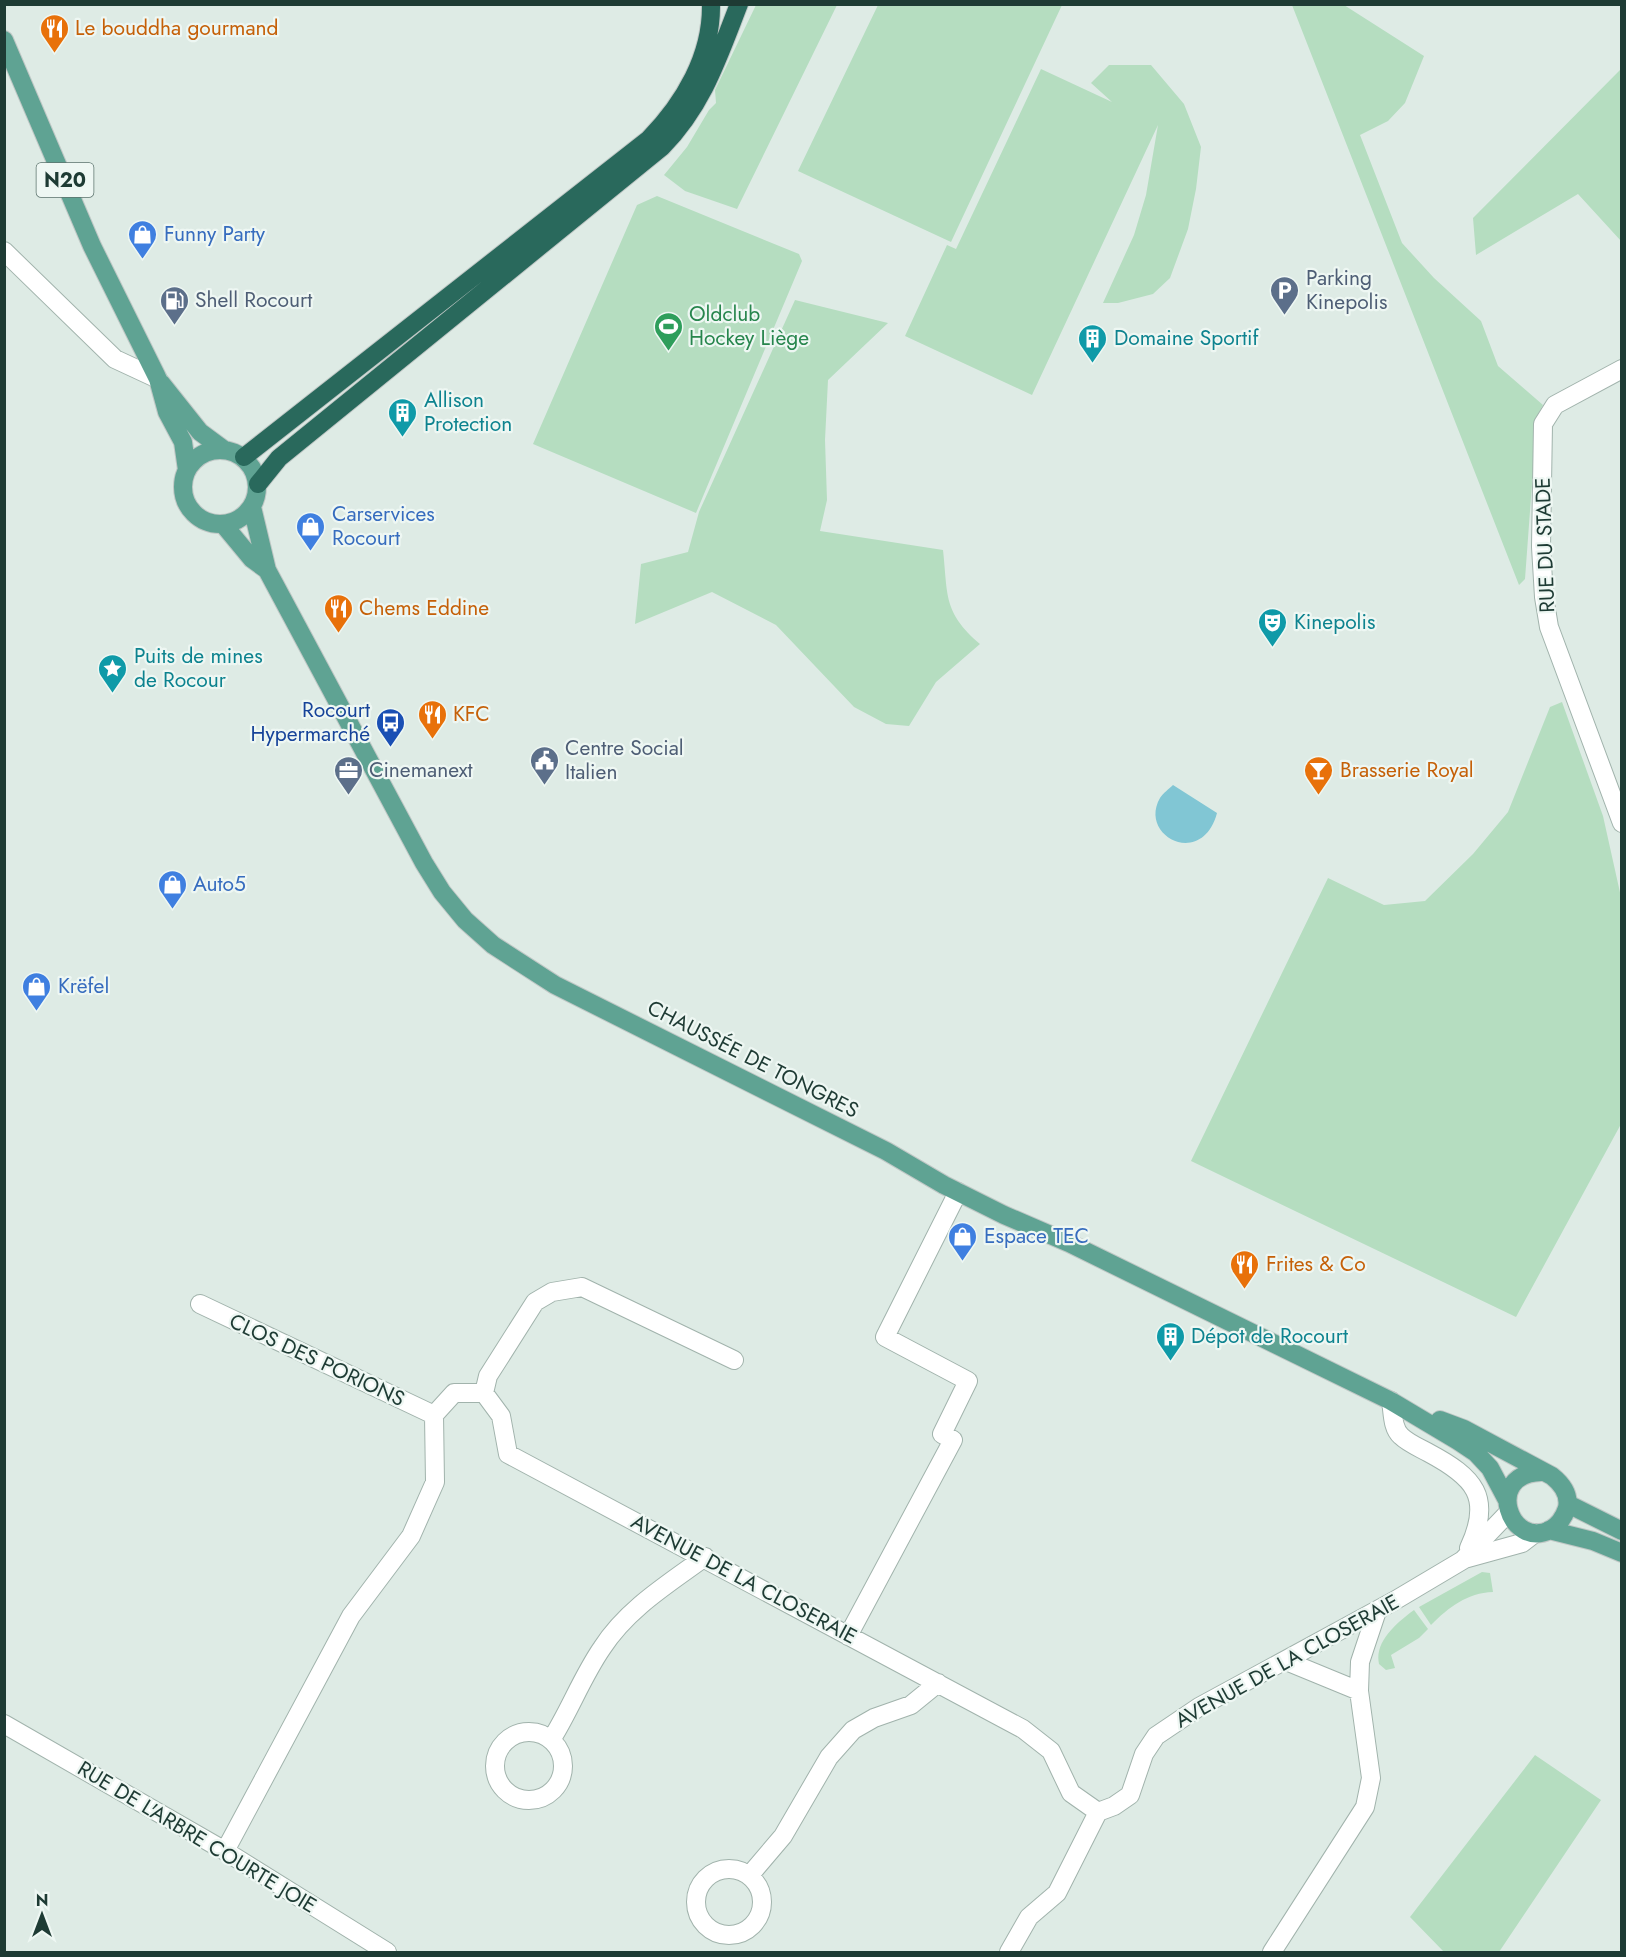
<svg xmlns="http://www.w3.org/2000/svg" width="1626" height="1957" viewBox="0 0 1626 1957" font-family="Jost,sans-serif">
<rect width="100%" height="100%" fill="#deebe5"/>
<path fill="#b5ddc0" d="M756,5H837L737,209L685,191L664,175L687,147L709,110L716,103L715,90Z
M878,5H1062L951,242L798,171Z
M1292,5H1344L1424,56L1405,103L1388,121L1360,135L1402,243L1434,278L1481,321L1498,366L1543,405L1537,416L1525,579L1519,585Z
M1109,65H1151L1184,104L1201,147L1196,189L1188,229L1170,278L1153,294L1118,303H1103L1134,235L1146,195L1158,125L1032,395L905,336L947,245L956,249L1041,69L1112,102L1091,83Z
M1621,69V241L1578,194L1476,255L1473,218Z
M657,196L799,254L802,261L696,513L533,444L637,205Z
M795,300L888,323L828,380L825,440L827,500L820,531L943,550C948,596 943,612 980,644L936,682L909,726L886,724L854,707L776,625L712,592L635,624L641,564L688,552L699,512Z
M1562,702L1603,816L1621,897V1124L1516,1317L1191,1161L1328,878L1384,905L1425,901L1473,854L1508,812L1550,707Z
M1482,1572L1490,1573L1493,1592C1467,1593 1449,1607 1431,1625L1419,1607Z
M1414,1610L1428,1629L1419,1638L1391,1655L1395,1668L1386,1670L1379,1664C1374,1641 1398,1622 1414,1610Z
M1535,1755L1601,1800L1499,1952H1444L1410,1917Z"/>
<path fill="#81c6d4" d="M1173,785L1217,813C1202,869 1138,836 1160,798C1163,793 1169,789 1173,785Z"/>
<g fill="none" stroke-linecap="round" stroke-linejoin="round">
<defs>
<path id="minor" d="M4,251L115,359L158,379
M1622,369L1555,405L1543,424L1541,547L1544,597L1549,627L1622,823
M200,1304L434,1415
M484,1393L488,1376L535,1302L552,1292L582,1287L734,1360
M1391,1401C1393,1413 1392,1428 1401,1436C1408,1443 1420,1448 1429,1453C1474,1477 1493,1497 1469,1548
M1464,1559L1522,1543L1535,1533
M848,1636L953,1440L942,1434L968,1381L885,1337L958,1192
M1286,1661L1359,1691
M4,1724L225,1851L387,1952
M495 1766a34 34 0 1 1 68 0a34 34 0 1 1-68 0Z
M551,1740C570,1710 582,1677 602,1648C627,1609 668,1584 705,1557
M225,1851L351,1616L411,1536L435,1482L434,1415L454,1393H484L501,1416L508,1454L1023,1729L1051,1751L1071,1793L1098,1812L1114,1806L1130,1795L1144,1754L1156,1736L1199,1707L1394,1601L1463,1560L1508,1513
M696 1902a33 33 0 1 1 66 0a33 33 0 1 1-66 0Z
M749,1876L783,1836L829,1757L853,1730L874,1718L911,1705L938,1683
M1009,1952L1029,1917L1057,1893L1098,1812
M1272,1952L1365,1807L1371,1778L1359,1691L1360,1662L1377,1611"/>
<path id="major" d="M4,40L92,246L158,379L167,412L183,442L187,470
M161,383L200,432L223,449
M183 487a37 37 0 1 1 74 0a37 37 0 1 1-74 0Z
M252,507L267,570L424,863L442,892L465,920L493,945L555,985L886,1151L944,1185L1004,1215L1069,1243L1391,1401L1458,1441L1476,1453L1490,1468L1507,1500
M223,524L252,559L267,570
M1440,1420L1464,1429L1552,1476C1562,1484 1570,1494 1567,1508C1564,1517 1559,1525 1550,1530C1510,1550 1483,1474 1541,1472
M1568,1504L1622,1531
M1549,1530L1593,1541L1622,1553"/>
<path id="highway" d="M244,457L649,139C684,103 712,56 711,4
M258,484L279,458L662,147C703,105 718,58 739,4"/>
</defs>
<use href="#minor" stroke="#a1b3ac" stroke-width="20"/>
<use href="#major" stroke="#c0c8c6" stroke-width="20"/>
<use href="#highway" stroke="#c0c8c6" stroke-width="20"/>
<use href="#minor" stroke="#fff" stroke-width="18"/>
<use href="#major" stroke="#5fa393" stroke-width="18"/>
<use href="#highway" stroke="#29695c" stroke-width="18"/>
</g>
<defs>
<symbol id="restaurant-pin" viewBox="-11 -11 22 30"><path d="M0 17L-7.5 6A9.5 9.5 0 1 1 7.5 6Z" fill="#e8710a" stroke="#eef7f3"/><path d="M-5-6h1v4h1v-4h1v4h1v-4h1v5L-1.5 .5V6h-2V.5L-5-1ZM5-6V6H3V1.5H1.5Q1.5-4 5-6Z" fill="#fff"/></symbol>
<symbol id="shop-pin" viewBox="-11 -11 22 30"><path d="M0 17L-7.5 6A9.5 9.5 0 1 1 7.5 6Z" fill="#3f7fe0" stroke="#eef7f3"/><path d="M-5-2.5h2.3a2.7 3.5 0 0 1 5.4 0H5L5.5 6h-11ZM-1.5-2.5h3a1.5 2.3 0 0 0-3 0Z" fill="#fff"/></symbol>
<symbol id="parking-pin" viewBox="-11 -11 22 30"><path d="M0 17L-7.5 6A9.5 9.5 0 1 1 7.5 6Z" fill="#5c6f8a" stroke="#eef7f3"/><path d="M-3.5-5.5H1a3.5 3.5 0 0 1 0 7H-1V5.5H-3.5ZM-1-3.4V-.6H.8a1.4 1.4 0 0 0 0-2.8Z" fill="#fff"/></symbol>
<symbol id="fuel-pin" viewBox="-11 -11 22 30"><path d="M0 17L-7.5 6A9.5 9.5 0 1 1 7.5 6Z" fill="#5c6f8a" stroke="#eef7f3"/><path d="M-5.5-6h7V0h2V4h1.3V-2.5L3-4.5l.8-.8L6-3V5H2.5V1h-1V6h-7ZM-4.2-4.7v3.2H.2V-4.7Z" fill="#fff"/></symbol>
<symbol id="stadium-pin" viewBox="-11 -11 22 30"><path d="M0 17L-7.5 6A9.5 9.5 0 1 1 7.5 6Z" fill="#2e9e5b" stroke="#eef7f3"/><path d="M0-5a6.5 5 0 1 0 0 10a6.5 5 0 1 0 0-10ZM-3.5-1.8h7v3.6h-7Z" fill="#fff"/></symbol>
<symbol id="building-pin" viewBox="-11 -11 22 30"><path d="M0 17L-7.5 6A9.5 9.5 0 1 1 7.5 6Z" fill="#0f9aa8" stroke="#eef7f3"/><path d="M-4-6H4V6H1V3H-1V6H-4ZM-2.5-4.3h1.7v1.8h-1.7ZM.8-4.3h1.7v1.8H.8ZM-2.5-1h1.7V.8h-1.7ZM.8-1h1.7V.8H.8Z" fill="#fff"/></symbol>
<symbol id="theatre-pin" viewBox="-11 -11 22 30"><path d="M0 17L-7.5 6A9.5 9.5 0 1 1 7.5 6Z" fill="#0f9aa8" stroke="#eef7f3"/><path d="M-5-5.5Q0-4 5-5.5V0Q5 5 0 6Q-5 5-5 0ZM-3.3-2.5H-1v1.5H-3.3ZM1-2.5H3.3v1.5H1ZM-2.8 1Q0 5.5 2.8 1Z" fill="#fff"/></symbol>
<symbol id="sight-pin" viewBox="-11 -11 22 30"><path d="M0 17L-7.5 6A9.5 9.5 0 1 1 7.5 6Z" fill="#0f9aa8" stroke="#eef7f3"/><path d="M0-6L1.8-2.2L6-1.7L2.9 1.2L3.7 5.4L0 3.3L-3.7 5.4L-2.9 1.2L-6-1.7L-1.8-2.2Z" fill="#fff"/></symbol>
<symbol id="bus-pin" viewBox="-11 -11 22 30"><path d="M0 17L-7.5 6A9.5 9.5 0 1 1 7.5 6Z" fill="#1a4fb4" stroke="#eef7f3"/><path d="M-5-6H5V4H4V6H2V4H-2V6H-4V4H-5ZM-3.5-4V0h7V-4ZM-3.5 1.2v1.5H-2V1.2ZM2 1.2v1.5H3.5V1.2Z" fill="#fff"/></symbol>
<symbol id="civic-pin" viewBox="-11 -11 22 30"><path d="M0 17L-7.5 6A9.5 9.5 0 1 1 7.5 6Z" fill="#5c6f8a" stroke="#eef7f3"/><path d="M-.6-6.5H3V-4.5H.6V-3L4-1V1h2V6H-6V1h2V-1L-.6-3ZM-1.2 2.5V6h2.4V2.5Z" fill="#fff"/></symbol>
<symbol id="office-pin" viewBox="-11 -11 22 30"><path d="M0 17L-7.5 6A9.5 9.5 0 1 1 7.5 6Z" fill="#5c6f8a" stroke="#eef7f3"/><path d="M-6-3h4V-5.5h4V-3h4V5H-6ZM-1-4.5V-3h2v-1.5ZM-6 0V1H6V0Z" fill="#fff"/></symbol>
<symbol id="bar-pin" viewBox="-11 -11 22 30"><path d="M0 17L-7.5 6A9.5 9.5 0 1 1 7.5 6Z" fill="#e8710a" stroke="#eef7f3"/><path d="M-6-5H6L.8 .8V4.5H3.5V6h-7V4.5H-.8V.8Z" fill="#fff"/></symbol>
</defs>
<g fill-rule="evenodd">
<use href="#restaurant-pin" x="38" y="12" width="33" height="45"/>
<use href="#shop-pin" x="126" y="218" width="33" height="45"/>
<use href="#parking-pin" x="1268" y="274" width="33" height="45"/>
<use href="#fuel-pin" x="158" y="284" width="33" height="45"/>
<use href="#stadium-pin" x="652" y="310" width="33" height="45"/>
<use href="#building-pin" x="1076" y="322" width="33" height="45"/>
<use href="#building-pin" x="386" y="396" width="33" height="45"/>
<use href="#shop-pin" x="294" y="510" width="33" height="45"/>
<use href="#restaurant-pin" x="322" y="592" width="33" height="45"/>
<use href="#theatre-pin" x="1256" y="606" width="33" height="45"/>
<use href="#sight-pin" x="96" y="652" width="33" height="45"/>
<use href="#restaurant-pin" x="416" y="698" width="33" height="45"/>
<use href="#bus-pin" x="374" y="706" width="33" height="45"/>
<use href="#civic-pin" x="528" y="744" width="33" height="45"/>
<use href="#office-pin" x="332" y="754" width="33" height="45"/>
<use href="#bar-pin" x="1302" y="754" width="33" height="45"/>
<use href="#shop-pin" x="156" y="868" width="33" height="45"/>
<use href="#shop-pin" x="20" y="970" width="33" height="45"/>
<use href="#shop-pin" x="946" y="1220" width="33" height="45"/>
<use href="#restaurant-pin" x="1228" y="1248" width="33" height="45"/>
<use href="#building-pin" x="1154" y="1320" width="33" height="45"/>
</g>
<g text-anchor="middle" stroke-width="4.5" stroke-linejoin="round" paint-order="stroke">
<rect fill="#eef7f3" stroke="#5c736d" stroke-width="1.5" x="36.5" y="163" width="57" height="34" rx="4.5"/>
<g font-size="20" font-weight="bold" fill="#1e3b34">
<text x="65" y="187">N20</text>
</g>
<g font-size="21" fill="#c56008" stroke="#eef7f3" text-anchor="start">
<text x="75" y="35">Le bouddha gourmand</text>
<text x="359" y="615">Chems Eddine</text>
<text x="453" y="721">KFC</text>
<text x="1340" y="777">Brasserie Royal</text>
<text x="1266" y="1271">Frites &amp; Co</text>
</g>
<g font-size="21" fill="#366cbe" stroke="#eef7f3" text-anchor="start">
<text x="164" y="241">Funny Party</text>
<text x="332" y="521">Carservices<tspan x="332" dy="24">Rocourt</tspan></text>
<text x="193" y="891">Auto5</text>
<text x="58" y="993">Krëfel</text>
<text x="984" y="1243">Espace TEC</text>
</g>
<g font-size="21" fill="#4e5e75" stroke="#eef7f3" text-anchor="start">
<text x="1306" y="285">Parking<tspan x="1306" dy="24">Kinepolis</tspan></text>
<text x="195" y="307">Shell Rocourt</text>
<text x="565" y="755">Centre Social<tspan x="565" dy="24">Italien</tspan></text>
<text x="369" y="777">Cinemanext</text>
</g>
<g font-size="21" fill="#27864d" stroke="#eef7f3" text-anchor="start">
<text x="689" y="321">Oldclub<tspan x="689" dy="24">Hockey Liège</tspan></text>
</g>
<g font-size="21" fill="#0d838f" stroke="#eef7f3" text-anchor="start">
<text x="1114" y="345">Domaine Sportif</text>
<text x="424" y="407">Allison<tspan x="424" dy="24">Protection</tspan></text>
<text x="1294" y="629">Kinepolis</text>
<text x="134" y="663">Puits de mines<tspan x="134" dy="24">de Rocour</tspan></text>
<text x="1191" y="1343">Dépot de Rocourt</text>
</g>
<g font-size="21" fill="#1e3b34" stroke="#eef7f3">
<text transform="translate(1545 545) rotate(-92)" y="7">RUE DU STADE</text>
<text transform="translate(753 1059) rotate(27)" y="7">CHAUSSÉE DE TONGRES</text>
<text transform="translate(317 1360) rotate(25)" y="7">CLOS DES PORIONS</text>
<text transform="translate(744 1579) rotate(28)" y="7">AVENUE DE LA CLOSERAIE</text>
<text transform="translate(1287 1661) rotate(-29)" y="7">AVENUE DE LA CLOSERAIE</text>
<text transform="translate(197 1837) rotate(31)" y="7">RUE DE L'ARBRE COURTE JOIE</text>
</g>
<g font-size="21" fill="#164399" stroke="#eef7f3" text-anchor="end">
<text x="370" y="717">Rocourt<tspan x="370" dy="24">Hypermarché</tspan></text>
</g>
</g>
<rect width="1626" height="1957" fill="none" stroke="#1e3b34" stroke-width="12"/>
<g transform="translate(42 1915)" stroke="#eef7f3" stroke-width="4.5" paint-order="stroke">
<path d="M0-4.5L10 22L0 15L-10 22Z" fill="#1e3b34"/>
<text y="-9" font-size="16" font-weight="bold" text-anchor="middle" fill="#1e3b34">N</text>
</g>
</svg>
